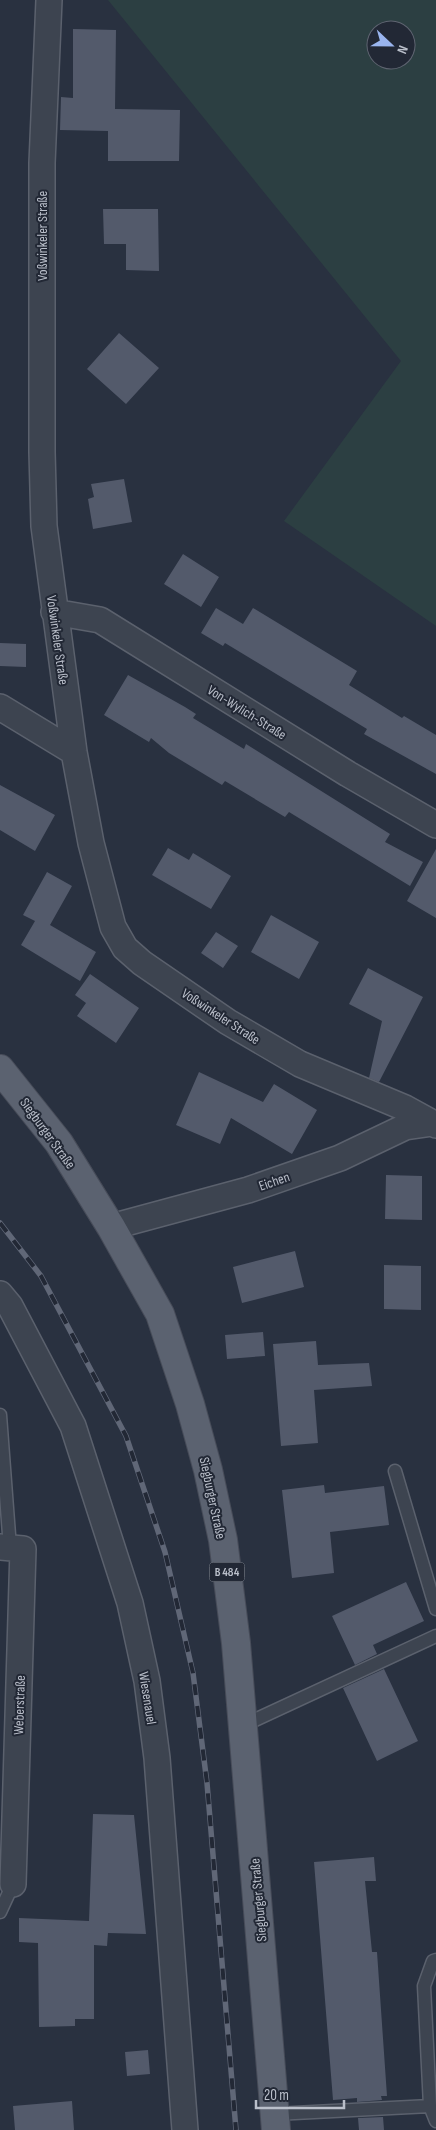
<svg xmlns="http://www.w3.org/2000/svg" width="436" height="2130" viewBox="0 0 436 2130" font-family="'Sofia Sans Condensed',sans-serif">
<rect width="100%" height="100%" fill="#293140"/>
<path fill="#2c3f42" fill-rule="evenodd" d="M108,0H436V626L284,521L401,361ZM376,30H406V60H376Z"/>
<path fill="#535a6b" d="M73,29L116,30L115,109L180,110L179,161H108V131L60,130L61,97L73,98Z
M103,209H158L159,271L126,270V244H104Z
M119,333L159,368L126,404L87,369Z
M124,479L132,522L93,529L88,499L94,497L91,484Z
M183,554L219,577L201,607L164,584Z
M216,608L243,624L253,608L357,671L349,685L402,718L404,716L436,735V774L364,734L367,729L225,643L223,646L201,633Z
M0,643L26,644V667L0,666Z
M128,675L185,707L196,714L193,718L244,749L246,744L390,834L385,842L423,862L410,886L289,812L285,817L225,781L222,785L169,753L151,738L149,742L104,715Z
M0,785L55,815L35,851L0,830Z
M168,848L189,860L193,853L231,876L211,909L152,875Z
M436,849V918L407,901Z
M47,872L72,886L50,925L96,952L80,981L21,945L35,921L23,915Z
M271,915L319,942L299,979L251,952Z
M216,932L238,946L223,968L201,953Z
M368,968L423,997L379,1082L369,1078L382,1021L349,1004Z
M90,974L139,1008L116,1043L77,1016L86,1003L75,995Z
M199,1072L263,1102L274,1084L317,1110L292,1154L231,1118L220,1144L176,1125Z
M386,1175L422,1176V1220L385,1219Z
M295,1251L304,1287L242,1303L233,1267Z
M384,1265L421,1266V1310L384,1309Z
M263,1332L265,1356L227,1359L225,1335Z
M316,1341L318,1365L369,1363L372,1386L314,1390L318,1443L281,1446L273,1344Z
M324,1485L325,1493L384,1486L389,1525L330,1532L334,1573L292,1578L282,1490Z
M406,1582L424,1621L373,1645L377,1654L355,1665L332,1616Z
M384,1669L418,1741L377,1761L343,1688Z
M93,1814L134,1815L146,1934L108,1933L107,1946L94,1945V2019H75V2026L39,2027L38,1943L19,1942V1918L89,1921Z
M374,1857L376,1881H365L372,1952H377L387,2096H381L382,2100L357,2102V2098L333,2100L314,1862Z
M148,2050L150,2074L127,2076L125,2052Z
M72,2101L74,2130H15L13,2106Z
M383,2117L384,2130H359L358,2118Z"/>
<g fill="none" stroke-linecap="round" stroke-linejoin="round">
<defs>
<path id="lane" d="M0,1415L10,1548
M395,1471L436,1609
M244,1725L436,1636
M0,1912L13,1884
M436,1960L433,1961L424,1986L430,2106L436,2121
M275,2114L430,2106"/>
<path id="street" d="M49,0L42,163V452L44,526L74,752L91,843L113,927L125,948L142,963L228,1022L300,1064L405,1108L436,1125
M54,612L100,620L348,774L436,825
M0,707L74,752
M111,1227L248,1190L340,1158L405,1127L433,1123
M0,1294L10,1306L73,1426L130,1603L147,1681L157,1758L185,2130
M0,1547L23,1549L13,1884"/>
<path id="primary" d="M0,1069L59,1143L111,1227L160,1314L190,1404L208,1470L223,1540L236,1643L276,2130"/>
</defs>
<use href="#lane" stroke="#5b616d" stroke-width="15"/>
<use href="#street" stroke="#5b616d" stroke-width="28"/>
<use href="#primary" stroke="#474c59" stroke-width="30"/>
<use href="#lane" stroke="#3d4450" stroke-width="12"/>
<use href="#street" stroke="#3d4450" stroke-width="25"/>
<use href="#primary" stroke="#5b6270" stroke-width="28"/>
<defs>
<path id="rail" d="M0,1223L41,1276L126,1436L165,1552L193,1673L207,1783L236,2130"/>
</defs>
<use href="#rail" stroke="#606777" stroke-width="5.5"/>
<use href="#rail" stroke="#222835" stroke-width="4" stroke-dasharray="11" stroke-linecap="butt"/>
</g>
<g text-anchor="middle" stroke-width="4" stroke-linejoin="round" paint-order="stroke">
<rect fill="#222835" stroke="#8c929d" stroke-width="1" x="209.5" y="1562.5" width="35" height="19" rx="4"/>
<g font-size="12" font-weight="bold" fill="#babfca">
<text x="227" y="1576">B 484</text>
</g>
<g font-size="14" fill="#babfca" stroke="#222835">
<text transform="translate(42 236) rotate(-90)" y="5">Voßwinkeler Straße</text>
<text transform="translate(58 640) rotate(82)" y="5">Voßwinkeler Straße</text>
<text transform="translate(247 712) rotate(32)" y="5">Von-Wylich-Straße</text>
<text transform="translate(221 1016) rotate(33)" y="5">Voßwinkeler Straße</text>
<text transform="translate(48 1133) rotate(54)" y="5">Siegburger Straße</text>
<text transform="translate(274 1181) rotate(-19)" y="5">Eichen</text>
<text transform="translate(213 1498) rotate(78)" y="5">Siegburger Straße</text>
<text transform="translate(148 1698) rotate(81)" y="5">Wiesenauel</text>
<text transform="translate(19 1705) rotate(-88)" y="5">Weberstraße</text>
<text transform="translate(258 1900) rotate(-95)" y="5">Siegburger Straße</text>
</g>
</g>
<g transform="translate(391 45) rotate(112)"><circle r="24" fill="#222835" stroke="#5f6471"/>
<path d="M0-4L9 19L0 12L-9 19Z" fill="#9ab5ef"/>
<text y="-8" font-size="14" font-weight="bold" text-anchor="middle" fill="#babfca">N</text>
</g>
<path d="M256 2100v8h88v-8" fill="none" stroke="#babfca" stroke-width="2.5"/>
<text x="264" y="2100" font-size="15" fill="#babfca" stroke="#222835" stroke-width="4" paint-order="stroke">20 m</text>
</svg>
